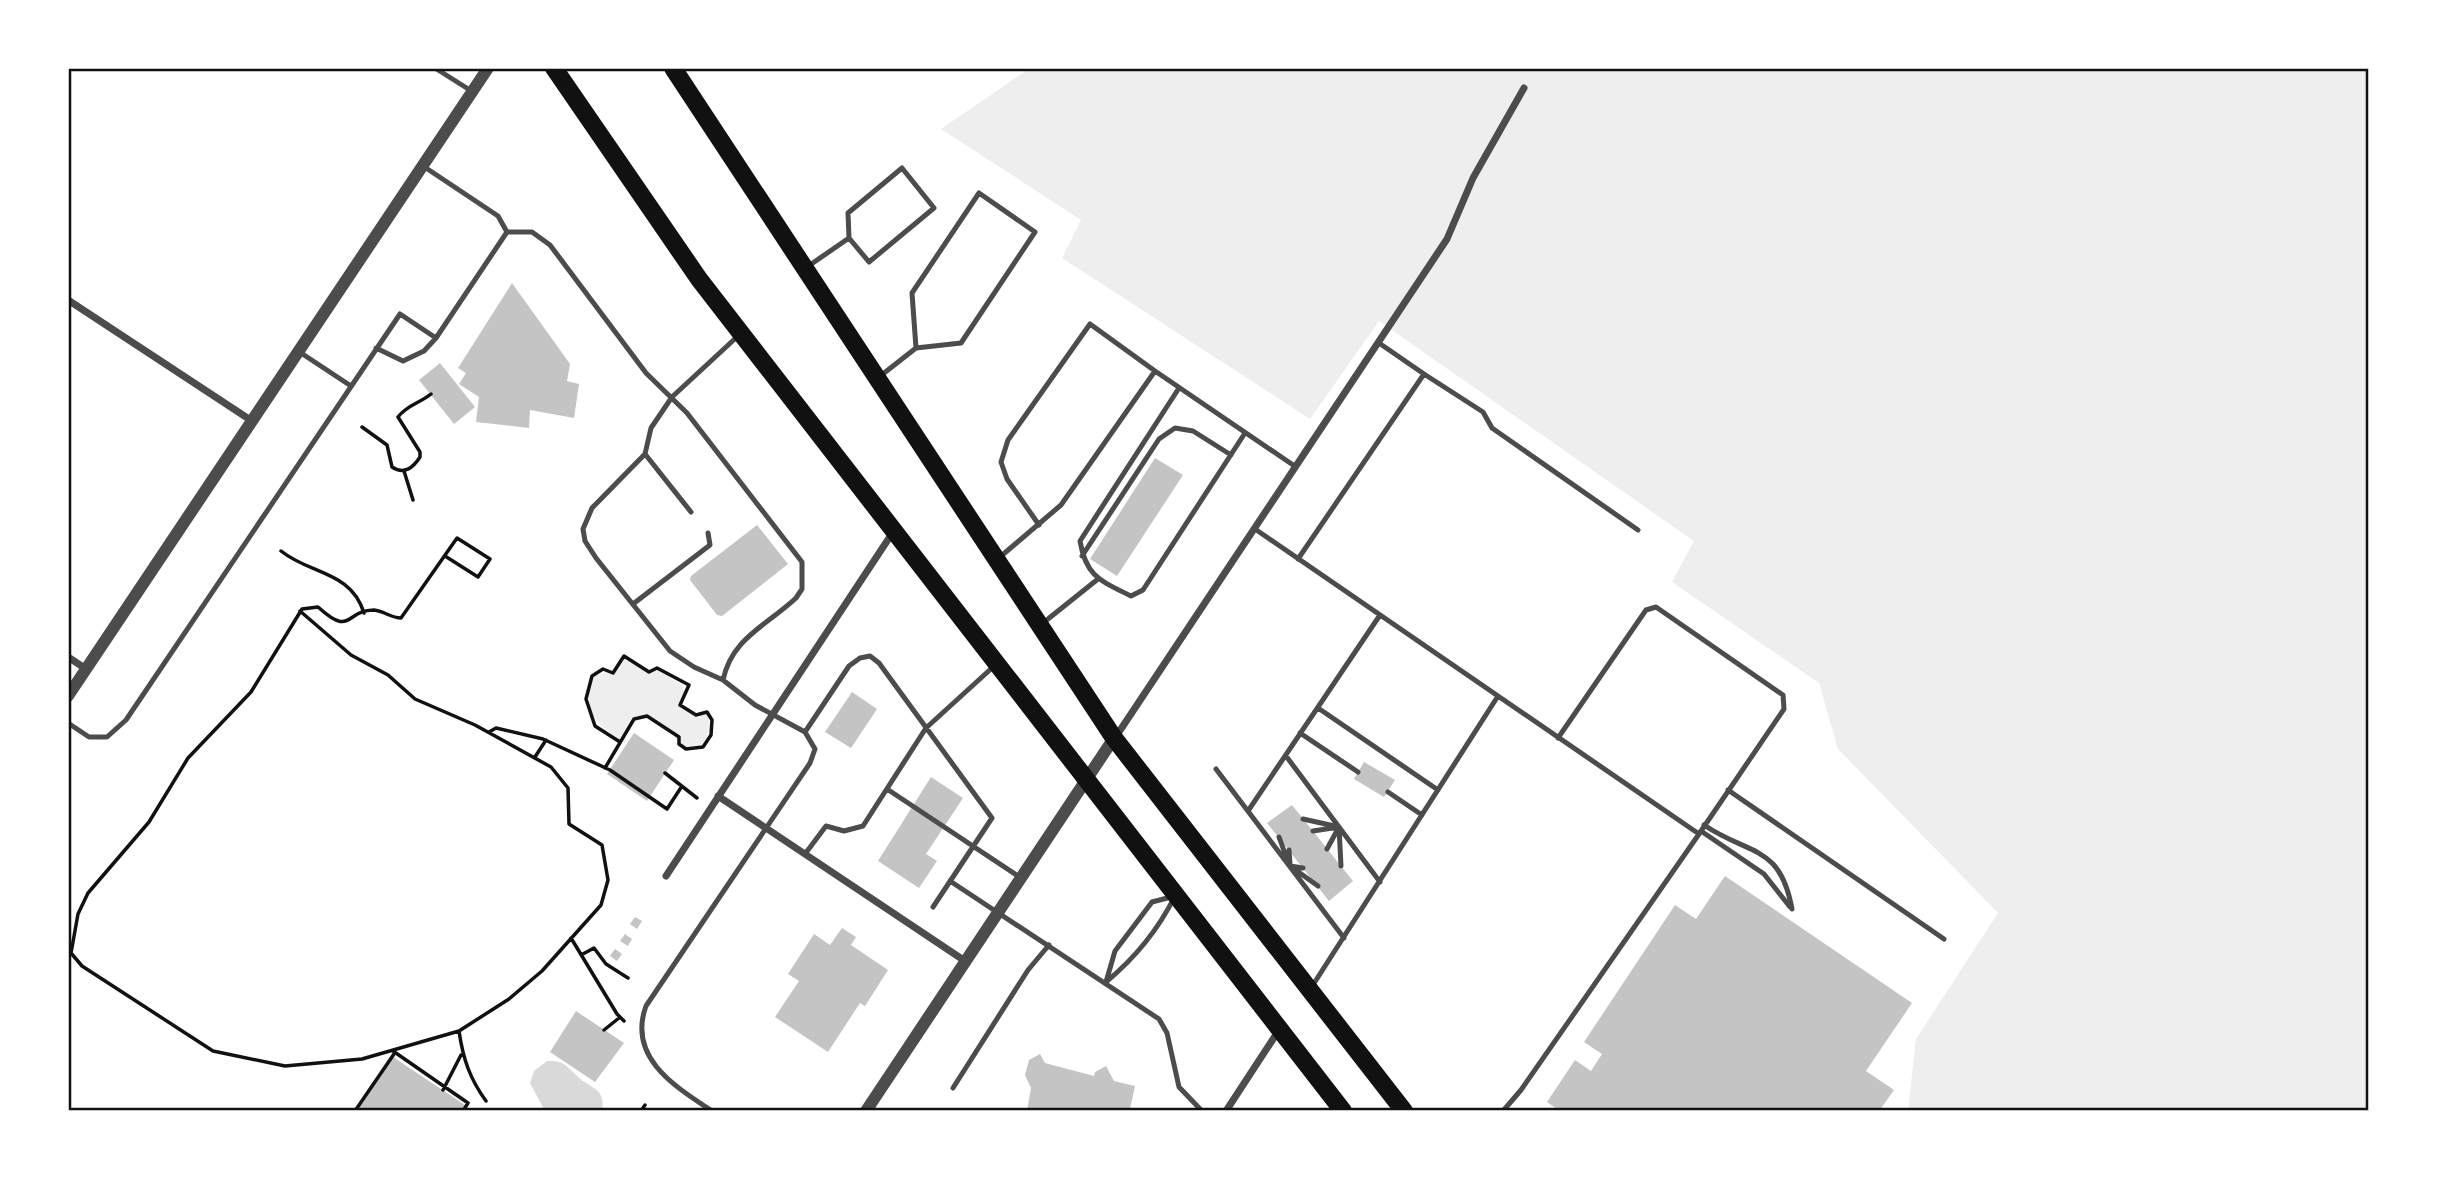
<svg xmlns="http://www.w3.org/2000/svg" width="2437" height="1179" viewBox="0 0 2437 1179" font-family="Montserrat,sans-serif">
<rect width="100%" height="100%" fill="#fff"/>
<path fill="#eee" d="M1030,68H2369V1111H1908L1916,1039L1998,913L1838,749L1819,683L1672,582L1694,541L1379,321L1310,419L1062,258L1081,220L941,129Z
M625,659L649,674L656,670L683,685L684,692L677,705L697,718L706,714C713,725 708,736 701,746L687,748L681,743V737L647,714L632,717L619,739C595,723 581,707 594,677L606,672L614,675Z"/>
<path fill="#d9d9d9" d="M547,1061C563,1060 567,1066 577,1076C590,1089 606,1087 602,1111H545L530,1083L534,1071Z"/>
<path fill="#c4c4c4" d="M512,283L570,364L567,381L579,384L574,418L530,410L529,428L476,422L479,397L459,384L466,373L458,368Z
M440,363L475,407L454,424L419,380Z
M1155,458L1183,475L1117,576L1090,559Z
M757,525L788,564L722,616L717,615L690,580L691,576Z
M852,692L877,709L851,748L825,732Z
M634,733L674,760L647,801L607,774Z
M1364,762L1395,780L1384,797L1354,779Z
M931,777L963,798L926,854L937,861L919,888L878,861Z
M1292,805L1353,881L1329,901L1267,823Z
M1725,876L1912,1003L1866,1071L1894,1090L1879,1111H1560L1547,1102L1575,1060L1591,1071L1602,1054L1584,1042L1675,905L1696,919Z
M635,917L642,921L637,929L630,924Z
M842,928L856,937L851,945L888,970L865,1006L860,1003L828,1052L775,1017L799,981L788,974L814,934L830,945Z
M625,934L632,939L628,946L620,941Z
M615,949L622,954L617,961L610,956Z
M576,1011L624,1043L595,1082L550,1052Z
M1040,1054L1045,1063L1094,1076L1095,1072L1106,1066L1114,1081L1135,1086L1130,1109L1134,1111H1027L1031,1088L1025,1075L1029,1060Z
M393,1057L465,1105L461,1111H357Z"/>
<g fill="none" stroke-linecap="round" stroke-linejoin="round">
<path stroke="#111" stroke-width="3.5" d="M362,427L387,445L392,467C404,475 413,468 420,457V452L398,417C407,405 420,403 431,394
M404,471L413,500
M281,551C311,575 351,571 364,613
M300,611L351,655L388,675L415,699L475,725L551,767L568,788L569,824L602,845L608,880L601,905L542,971L509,999L459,1031L362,1059L285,1066L213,1051L82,966L71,953L78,914L88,893L149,822L188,758L251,692L302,609L318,607C352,638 345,610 374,610C384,611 391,618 401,618L457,538L490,559L478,577L445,556
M489,732L496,728L543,739L610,770L667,809L682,786
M535,757L546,740
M605,768L634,719L647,716L679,737V744L686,749L703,747L711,735L712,720L707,712L696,715L680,705L689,685L657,668L649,672L624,656L613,673L603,669L592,676L586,699L595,726L620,742
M665,773L697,798
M571,938L617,1014L624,1021
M581,955L594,948L606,964L628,978
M604,1030L619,1018
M459,1031C463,1059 470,1079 486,1101
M393,1051L468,1103L463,1111
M443,1090L461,1055
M355,1111L394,1054
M641,1111L645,1105"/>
<path stroke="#4c4c4c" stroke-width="5" d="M435,68L473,92
M902,168L934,208L869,262L849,238L848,213Z
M507,232H532L550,245L646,373L687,413L802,562V589L796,598C766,626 732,638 723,680L755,705L805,732
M807,267L849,238
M376,348L403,361L424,351L436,338
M298,351L351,386
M1155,371L1296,467
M1424,374L1483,412L1492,428L1638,530
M879,377L916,348L961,343L1035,232L979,193L912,293L916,348
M1179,388L1080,541C1086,577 1101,581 1131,596L1143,590L1245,433
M645,454L691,512
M1255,529L1699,834L1521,1090L1503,1111
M1082,556L1159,439L1175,428L1193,431L1231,455
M1000,557L1061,505L1155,371L1090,324L1008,440L1001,462L1007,479L1039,525
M1298,559L1424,374L1379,343
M633,604L710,545L708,533
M1043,623L1098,579
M723,680L694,667L670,651L596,558L585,541L583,529L592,508L645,454L651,428L672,397L739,335
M1318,708L1438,790
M68,723L89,737H107L126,720L400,314L436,338L507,232L498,216L423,166
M1300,733L1358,772
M1558,738L1646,610L1656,607L1783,695L1784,709L1699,834
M1286,756L1380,882
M1216,769L1344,938
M887,789L1021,878
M1728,790L1944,939
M1388,792L1422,815
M1248,811L1380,615
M1303,819L1339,827L1313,831
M1704,825C1750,856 1780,844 1792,909
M1701,831L1764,874L1790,907
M1279,837L1287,859
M1327,849L1339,827L1341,866
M1289,850L1290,864
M805,854L826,826L844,831L863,826L926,728L993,667
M1303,868L1290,866L1318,886
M950,881L1159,1019L1167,1033L1179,1087L1202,1111
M1175,896C1158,930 1135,958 1106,982L1115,951L1152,902Z
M1311,988L1498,696
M953,1088L1028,970L1049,945
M712,1111C676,1087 627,1058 646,1006L810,763L815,749L805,732L849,666L860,658L870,656L879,663L992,818L933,907"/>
<path stroke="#4c4c4c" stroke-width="7" d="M68,300L252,421
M68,657L86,669
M1115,738L1447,239L1473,178L1524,88
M718,796L965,961
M666,876L893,532
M1226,1111L1279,1030"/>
<path stroke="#4c4c4c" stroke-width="12" d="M68,696L488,68
M866,1111L1114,738"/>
<path stroke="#111" stroke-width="18" d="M554,68L699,279L1343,1111
M673,68L1114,738L1404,1111"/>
</g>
<rect width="2437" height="1179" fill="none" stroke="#ffffff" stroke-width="140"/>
<rect x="70" y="70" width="2297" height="1039" fill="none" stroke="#111" stroke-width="2.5"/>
</svg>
